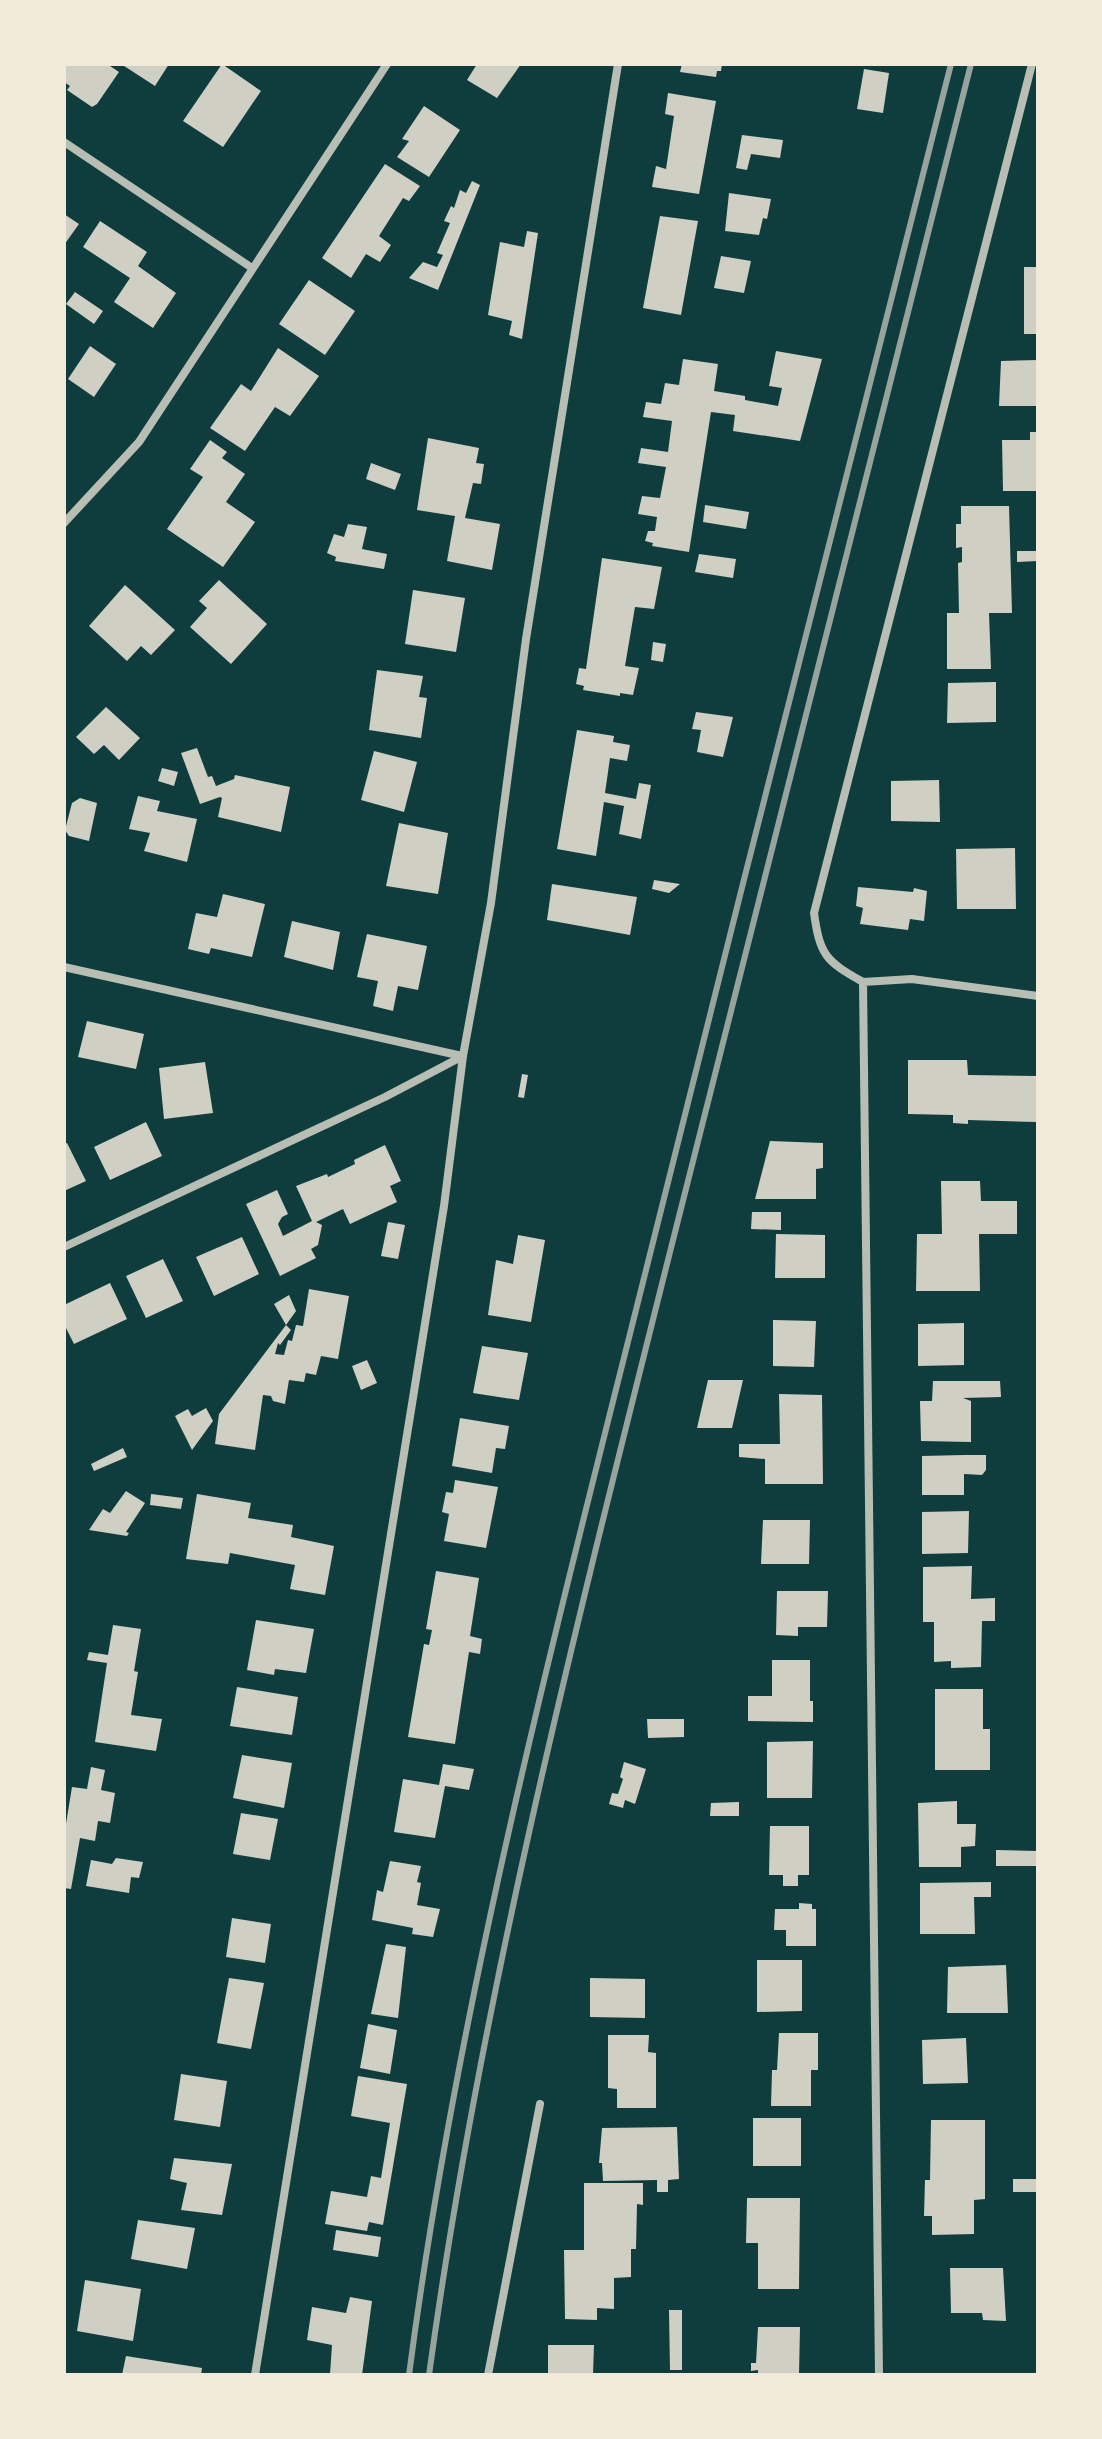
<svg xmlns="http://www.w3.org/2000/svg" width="1102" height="2439" viewBox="0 0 1102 2439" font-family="'Nunito Sans',sans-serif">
<rect width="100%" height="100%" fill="#0f3d3e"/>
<path fill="#cfcfc3" d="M64,64H107L119,72L97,104L92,107L67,90L70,86L64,82Z
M121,64H169L155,86Z
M222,64L261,91L223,147L183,121Z
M477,64H521L497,98L467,80Z
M682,64H722L721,71H717L716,77L680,72Z
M864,69L889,73L883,113L857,109Z
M668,93L716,101L699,194L652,187L656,166L666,169L674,116L665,114Z
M424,106L460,130L429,177L397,157L409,141L402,139Z
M742,135L783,140L780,158L751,154L747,170L736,168Z
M385,164L420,186L409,201L403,198L379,236L391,245L380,262L366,254L351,278L322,258Z
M472,181L480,185L438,290L409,278L423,262L437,267L443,255L437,253L450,223L444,221L451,206L454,208L460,190L466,193Z
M729,193L771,199L767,219L763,218L759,235L725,231Z
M64,214L79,224L64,245Z
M660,216L698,221L681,315L643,308Z
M100,221L147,252L138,266L176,293L153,328L114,302L130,278L83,247Z
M527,231L538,233L522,339L509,335L512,321L488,315L500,242L524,247Z
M721,256L751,261L744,293L714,288Z
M1024,267H1038V334H1024Z
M309,280L355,311L325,355L279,324Z
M75,292L103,311L94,324L66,304Z
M90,346L116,364L94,397L68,379Z
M278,348L319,376L290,416L275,407L245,451L210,428L241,384L251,391Z
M776,351L822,359L800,441L733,431L735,415L711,412L689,552L652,546L653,543L645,541L648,531H655L657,517L638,514L642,496L660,498L666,467L638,463L641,448L668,452L672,421L643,417L646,402L661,404L665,383L679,385L683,359L718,364L714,391L745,396V400L778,406L782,388L769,386Z
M1038,360V406H999L1001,361Z
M1030,432H1038V491H1003L1002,440H1030Z
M428,438L479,448L476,463L484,464L481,484L473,483L465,518L500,524L492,570L447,561L455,516L417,510Z
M210,440L227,452L222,458L245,474L226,502L255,522L223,567L167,529L203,477L190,469Z
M371,463L401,474L395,490L366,479Z
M705,505L749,512L746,529L703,522Z
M961,506H1009L1012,613H989L991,669H947V613H959L958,563L962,562V547L956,548V524H961Z
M348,524L367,527L362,549L387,554L384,569L335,561L336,557L327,553L334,534L344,537Z
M1017,551H1038V561L1017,562Z
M699,554L736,559L733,578L695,572Z
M602,558L662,567L654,609L635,607L625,666L639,668L633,695L620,693V696L583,690L584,686L576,684L579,668L586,669Z
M219,580L267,624L231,664L190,627L207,608L199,601Z
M125,585L175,630L151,655L141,646L127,661L89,626Z
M413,590L465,598L456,652L405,644Z
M653,642L666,644L663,662L651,660Z
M377,670L423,676L419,697L427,698L421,738L369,730Z
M996,682V722L947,723L948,683Z
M106,707L140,738L119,760L104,745L94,754L76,737Z
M696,712L733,717L723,757L697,752L701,730L692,729Z
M577,730L614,736L613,742L630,745L627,761L610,758L605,793L636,799L639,783L651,785L641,839L619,834L624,806L604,802L596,856L557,849Z
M197,748L208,777L212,776L216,786L234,779L235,775L290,787L281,832L218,817L222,798L220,797L200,804L181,753Z
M374,751L417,762L404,812L361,800Z
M162,768L178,772L174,786L158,781Z
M939,780L940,822L891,821V781Z
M138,796L160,801L157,811L197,819L187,862L144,851L150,833L129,829Z
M80,798L97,803L89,841L69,836L65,830L72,803Z
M399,823L448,833L438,894L386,886Z
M1015,848L1016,909H957L956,849Z
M654,880L680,884L669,893L652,889Z
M552,884L637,897L630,935L547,920Z
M858,887L913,892L914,888L927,891L924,921L910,919L908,930L860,924L863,908L856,906Z
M223,894L265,904L252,957L211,948L209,954L188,949L196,913L217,917Z
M292,921L340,932L333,970L284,957Z
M367,934L427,946L418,990L398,986L393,1011L373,1006L378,981L357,977Z
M87,1021L144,1034L136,1069L78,1057Z
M908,1060H967L968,1075L1038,1076L1037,1122L968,1120V1124L953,1123V1115L908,1114Z
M205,1062L213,1113L164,1119L159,1068Z
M522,1074L528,1075L524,1098L518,1097Z
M146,1122L162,1156L110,1180L94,1147Z
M770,1141L823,1143V1168L816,1169V1199H755Z
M67,1143L86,1181L64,1191V1144Z
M385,1145L401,1181L390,1186L397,1202L350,1224L343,1209L316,1222L322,1225L318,1245L311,1249L316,1258L280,1276L246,1204L277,1190L288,1214L282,1217L278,1224L283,1236L312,1221L296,1186L327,1174L328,1177L355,1164L354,1160Z
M941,1181H980L981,1201H1017V1234H979L980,1291H916L917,1234H942Z
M752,1212H781V1230L751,1229Z
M388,1222L405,1225L398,1259L381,1256Z
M776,1234L825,1235V1278H775Z
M518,1235L545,1240L531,1322L488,1315L496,1260L513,1264Z
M242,1237L259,1274L214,1296L196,1257Z
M163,1259L183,1301L146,1318L126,1276Z
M110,1283L127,1319L74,1344L64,1324V1305Z
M309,1289L349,1296L338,1359L321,1356L316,1375L306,1373L304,1382L289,1380L285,1404L273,1401L271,1396L263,1395L255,1450L215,1444L219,1414L286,1325L291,1330L280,1345L278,1343L275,1354L284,1355L288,1340L292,1341L296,1325L303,1326Z
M289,1295L296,1311L286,1325L274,1304Z
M773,1320L816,1321L814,1367L773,1366Z
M964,1323V1365L918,1366V1324Z
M482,1346L528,1353L519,1400L473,1393Z
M367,1360L377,1383L361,1390L352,1366Z
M708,1380H743L732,1428H697Z
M933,1381H1000L1001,1397L963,1398L971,1401V1442L921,1441L920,1401H932Z
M779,1394L822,1395L823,1484H765V1459L739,1457V1444H780Z
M206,1408L213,1421L192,1450L175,1416L188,1409L192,1416Z
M460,1418L509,1426L505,1449L496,1448L492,1473L452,1466Z
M123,1448L127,1457L94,1471L91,1464Z
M964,1455H986V1470L982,1475L964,1474V1495H922V1456Z
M455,1480L498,1487L486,1548L444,1541L449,1514L442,1512L446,1492L453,1493Z
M126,1491L145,1503L126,1532L129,1533L127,1536L89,1530L103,1509L110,1513Z
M151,1494L183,1498L181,1509L150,1505Z
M197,1494L251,1503L248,1518L293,1525L291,1537L334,1546L325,1595L290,1589L295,1565L230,1553L228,1564L186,1559Z
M969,1511L968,1553L922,1554V1512Z
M763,1520H810L809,1564H761Z
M972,1566L971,1599L995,1598V1621H982L981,1667L951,1668V1661L934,1662V1622H923V1567Z
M436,1571L479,1578L470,1636L482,1639L480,1654L469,1652L455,1744L408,1737L424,1644L429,1645L432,1630L426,1629Z
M777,1591H828L827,1627H798V1636L776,1635Z
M256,1620L314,1629L306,1673L275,1669L274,1675L247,1670Z
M113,1625L141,1629L134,1671L138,1672L131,1715L162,1719L156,1751L95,1742L107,1663L87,1660L89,1652L108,1655Z
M772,1660H810V1701H813V1722L748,1721V1696H772Z
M237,1687L298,1697L292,1735L230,1726Z
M935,1689H983V1729H990V1770H935Z
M647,1719H684V1737L648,1738Z
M813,1741L812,1798H767V1742Z
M242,1755L292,1763L284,1808L233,1798Z
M624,1762L646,1769L635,1804L625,1800L623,1808L609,1804L612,1793L618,1794L623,1779L620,1777Z
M443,1764L474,1769L469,1790L445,1786L435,1838L394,1832L403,1779L439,1785Z
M91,1767L105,1770L101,1790L115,1793L110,1823L98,1821L95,1841L80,1838L71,1889L64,1888V1836L72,1787L87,1789Z
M957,1801V1824H976L975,1846L961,1847V1867H919L918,1803Z
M739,1802V1816H710L711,1803Z
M241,1813L278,1819L270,1860L233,1854Z
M770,1826H809V1875H798V1886H783V1875H769Z
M996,1850L1038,1851V1866H996Z
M116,1858L143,1862L139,1878L131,1877L129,1893L86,1886L91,1860L112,1864Z
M390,1861L421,1866L417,1882L421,1883L417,1905L440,1909L433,1937L412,1934L413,1928L372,1920L377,1890L383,1892Z
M991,1882V1897H974L975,1934H920V1883Z
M799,1903L812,1904V1909H816V1946H786V1930H774L775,1909H799Z
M232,1918L271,1924L265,1963L226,1957Z
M386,1944L406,1947L398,2018L371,2014Z
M757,1960H802V2011L757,2012Z
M1006,1965L1008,2013H947L948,1967Z
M229,1978L264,1983L251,2049L217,2043Z
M590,1978L645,1979V2018L590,2017Z
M368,2024L397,2030L390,2074L360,2068Z
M779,2033H818V2070H811V2106H771L772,2070H777Z
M608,2035H649L648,2052L656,2053V2108H617V2089L608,2088Z
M966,2038L968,2083L923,2084L922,2040Z
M181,2074L227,2081L220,2127L174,2120Z
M358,2076L407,2084L383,2225L369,2222L367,2231L325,2224L331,2191L367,2197L371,2176L381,2178L390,2123L351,2116Z
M753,2118H801V2166H753Z
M931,2120H985V2199L974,2200V2234L932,2235V2216H924L925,2180H930Z
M677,2127L679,2179L668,2180V2192H657V2180L603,2181L602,2163H599L602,2128Z
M174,2158L232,2164L222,2215L181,2210L187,2183L170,2179Z
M1013,2179H1038V2192H1013Z
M584,2183H643V2205L637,2204L636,2249H631V2277L614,2278V2309L597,2308V2320L565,2319L564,2250H584Z
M747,2198H800L799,2289H758V2243H746Z
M138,2220L195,2228L187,2269L131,2259Z
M336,2230L381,2237L378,2257L333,2250Z
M950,2268H1003L1006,2321L983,2320L982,2313H951Z
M85,2280L141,2289L133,2341L77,2331Z
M350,2297L372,2301L362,2375L330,2374L332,2345L307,2340L312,2307L346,2313Z
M669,2310H682V2370H670Z
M758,2327H800L799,2375H758V2370L751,2371V2363H756Z
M548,2345H594L593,2375H548Z
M126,2356L202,2368L201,2375H122Z"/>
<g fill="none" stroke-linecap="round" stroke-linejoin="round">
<path stroke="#b8beb3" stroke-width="8" d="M64,142L252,268
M64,523L139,442L387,64
M64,967L462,1056
M863,982L879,2375
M863,982C826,961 820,956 814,913L1032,64
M863,982L912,979L1038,996
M64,1247L385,1097L463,1056
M255,2375L444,1206L463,1056L491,903L526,639L618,64
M488,2375L540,2104"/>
<path stroke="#97a49c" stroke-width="6" d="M409,2375C457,2008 551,1649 641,1290C743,881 847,473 951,64
M429,2375C481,1996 576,1626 669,1256C770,858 870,461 971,64"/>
</g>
<rect width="1102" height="2439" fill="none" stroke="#f1e9da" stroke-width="132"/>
</svg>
